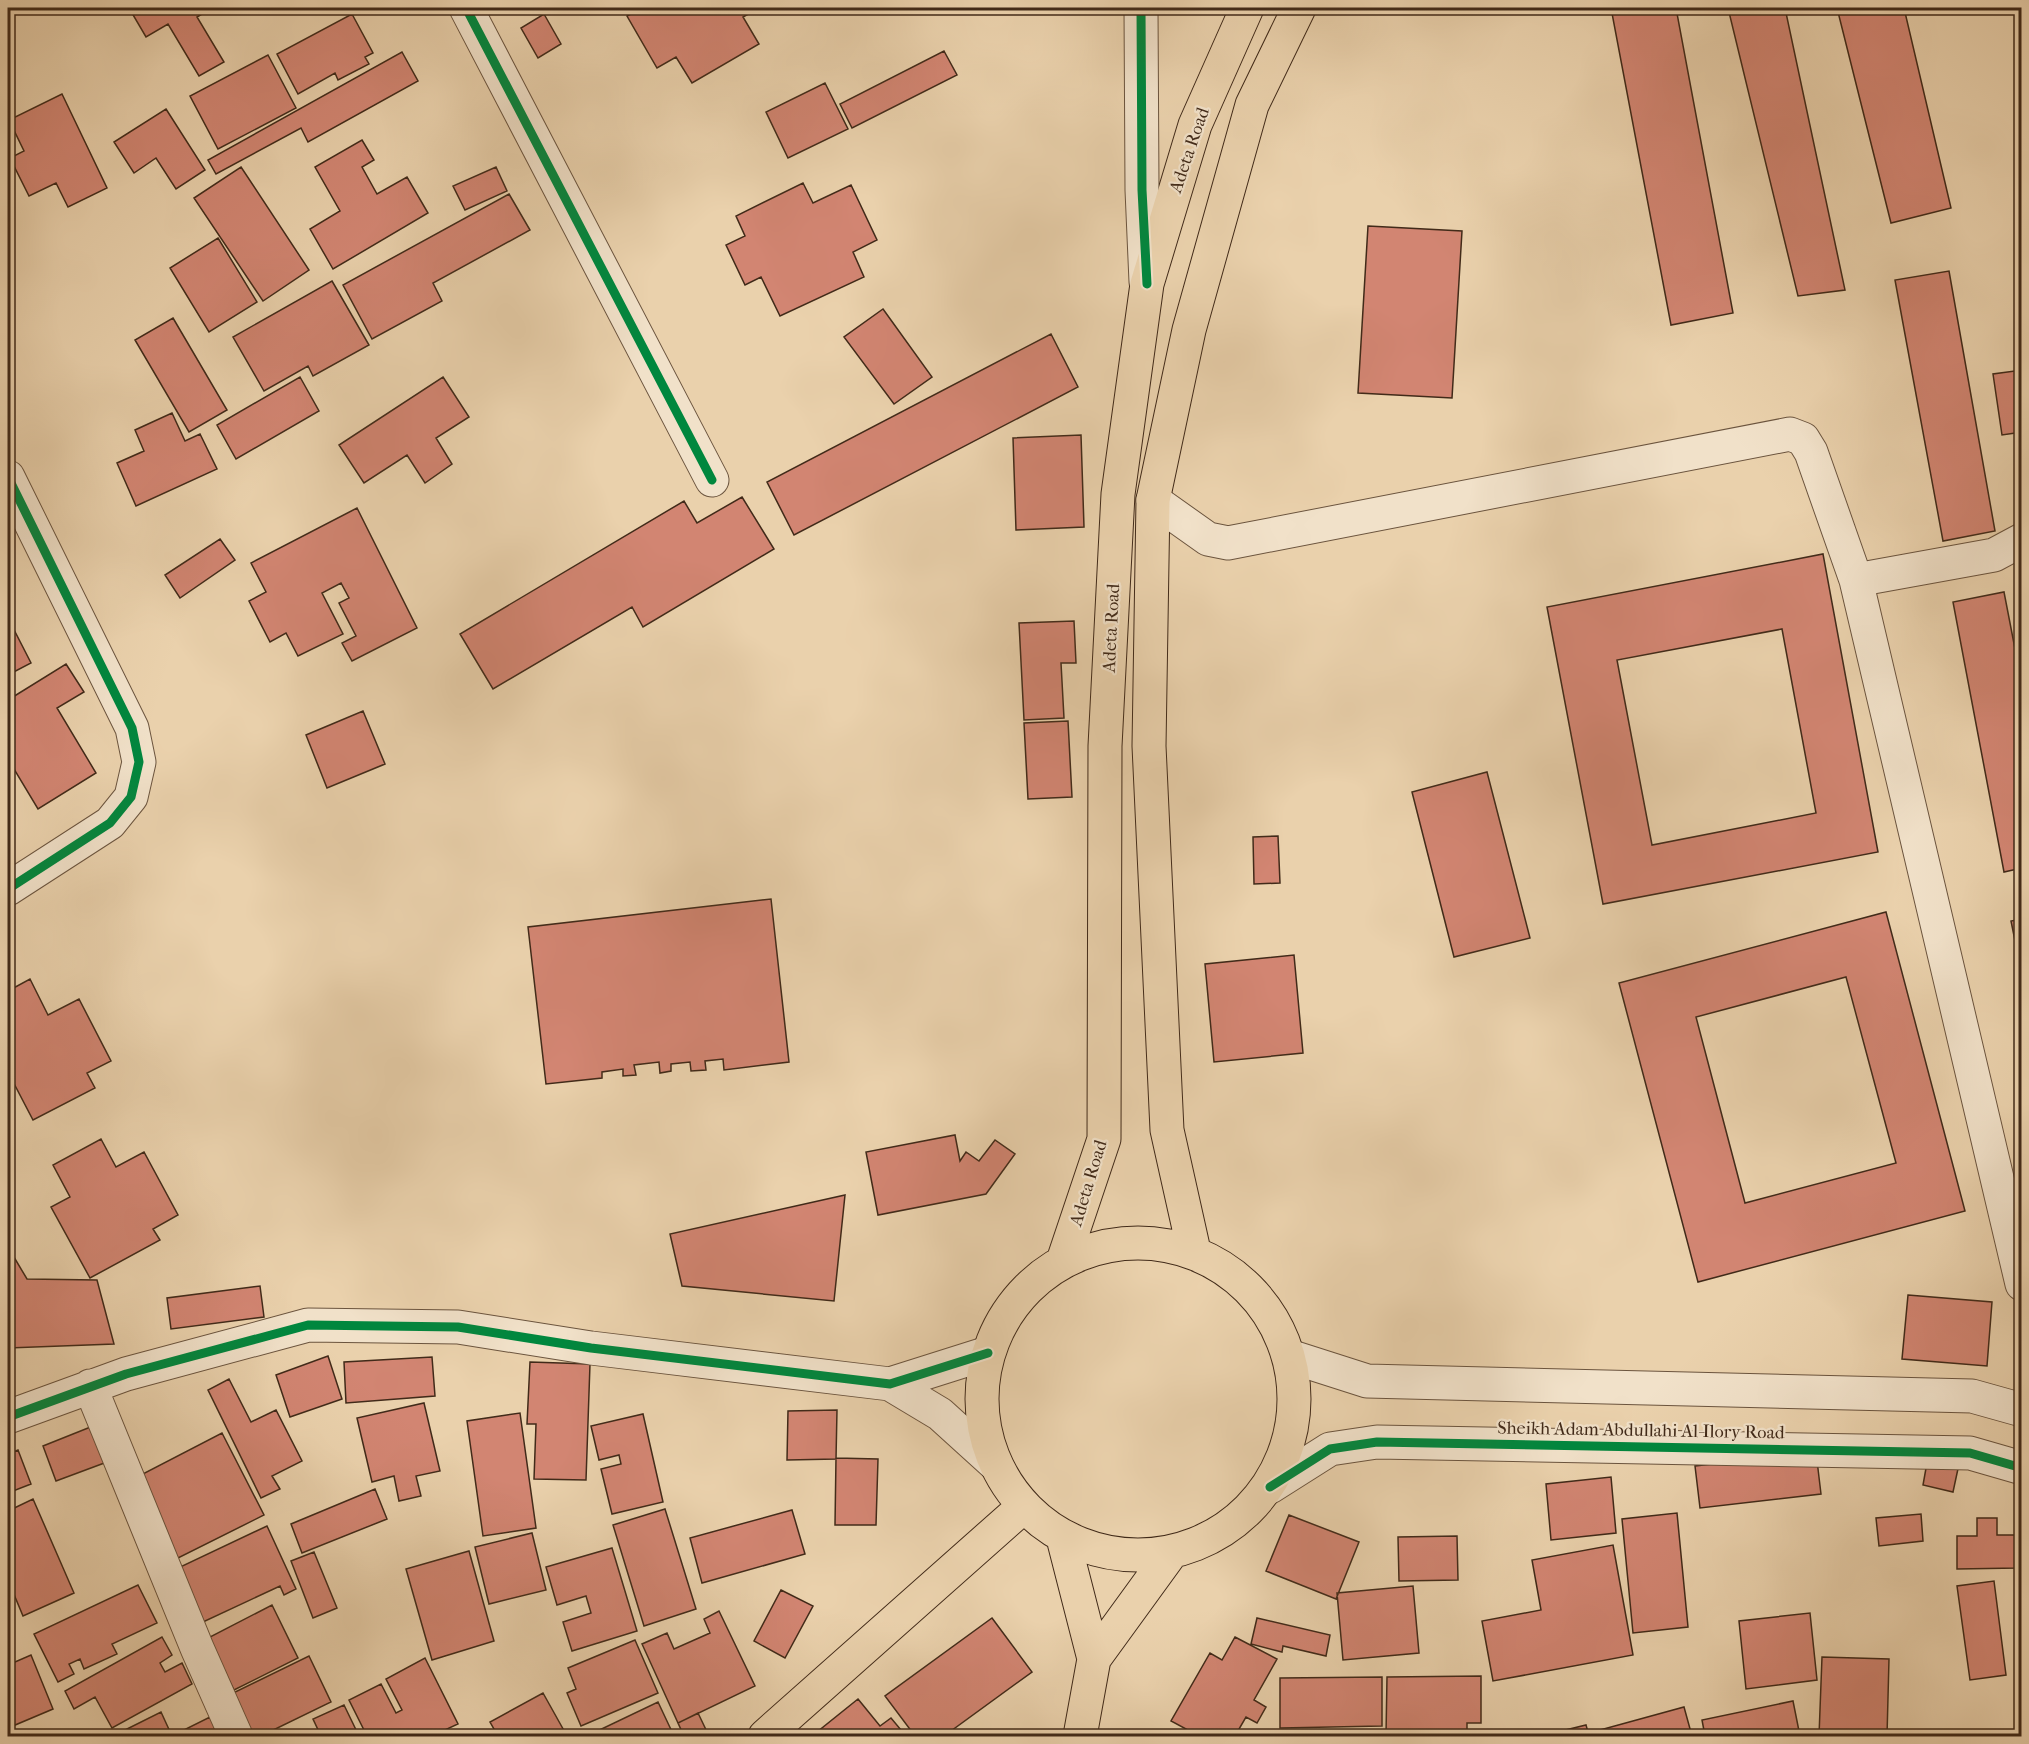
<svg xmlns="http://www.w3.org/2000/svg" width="2029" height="1744" viewBox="0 0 2029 1744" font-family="'IM FELL French Canon',serif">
<rect width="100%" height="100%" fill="#ead1ac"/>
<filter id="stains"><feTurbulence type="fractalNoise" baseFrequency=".00333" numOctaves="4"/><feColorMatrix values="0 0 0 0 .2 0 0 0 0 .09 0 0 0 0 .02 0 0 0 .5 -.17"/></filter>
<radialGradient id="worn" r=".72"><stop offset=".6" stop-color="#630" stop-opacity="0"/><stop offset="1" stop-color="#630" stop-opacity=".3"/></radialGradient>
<path fill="#d28572" stroke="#412a19" stroke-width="1.5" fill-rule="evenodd" d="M129,8H212L197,17L224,62L199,76L168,24L146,37Z
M642,8H759L743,17L759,44L692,83L676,57L657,68L627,16Z
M1611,8H1676L1733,313L1671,325Z
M1728,8H1785L1845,290L1798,296Z
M1837,8H1904L1951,208L1891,223Z
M352,14L373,53L365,57L369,64L338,80L335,73L298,94L277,54Z
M544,14L561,44L538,58L521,28Z
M944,51L957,75L852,128L840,104Z
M402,52L418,81L308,142L301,128L216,174L208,160Z
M268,55L296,108L218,149L190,96Z
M825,83L848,129L788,158L766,112Z
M62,94L107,188L68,207L56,183L29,196L10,158L24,151L9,120Z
M166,109L205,170L176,189L156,158L134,173L114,142Z
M362,140L374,160L362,167L377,194L407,177L428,213L333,269L310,229L340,211L315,167Z
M241,167L309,270L263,301L194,198Z
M496,167L507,191L465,210L453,186Z
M803,183L813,203L851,185L877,240L853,252L864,277L780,316L761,277L745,285L726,245L745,236L736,216Z
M509,194L530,230L433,283L442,301L372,339L343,285Z
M1368,226L1462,231L1452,398L1358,393Z
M218,238L257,302L209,332L170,268Z
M1949,271L1995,531L1943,541L1895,280Z
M332,281L369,345L313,376L308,366L264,391L233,337Z
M883,309L932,377L894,404L844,337Z
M173,318L227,410L189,432L135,340Z
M1051,334L1078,387L794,535L767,482Z
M2022,370V432L2002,435L1993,374Z
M300,377L319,411L236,459L217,425Z
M443,377L469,417L436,438L452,464L425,483L407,455L364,483L339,445Z
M172,413L185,441L200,434L217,469L136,506L117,463L144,451L135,430Z
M1081,435L1084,527L1016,530L1013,438Z
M742,497L774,549L643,627L632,607L493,689L460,634L684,501L697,523Z
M357,508L417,628L352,661L342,643L356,636L339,603L349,598L341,583L322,593L343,634L298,656L286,633L270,642L249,601L266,592L251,563Z
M220,539L235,560L180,598L165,575Z
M1823,554L1878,852L1603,904L1547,607ZM1782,629L1816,813L1652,845L1617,660Z
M2004,592L2022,685V868L2004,872L1953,602Z
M8,618L31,663L8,675Z
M1074,621L1076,663H1061L1064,718L1024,720L1019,623Z
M66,664L84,692L57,708L96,773L38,809L8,759V700Z
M363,711L385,764L327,788L306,735Z
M1068,721L1072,797L1028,799L1024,723Z
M1487,772L1530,938L1454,957L1412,792Z
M1278,836L1280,883L1254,884L1253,837Z
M771,899L789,1062L724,1070L723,1059L705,1061L706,1070L691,1071L690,1062L671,1064V1071L660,1073L659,1062L634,1065L636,1075L623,1076V1069L602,1072V1078L546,1084L528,927Z
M1886,912L1965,1211L1698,1282L1619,983ZM1846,977L1896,1163L1745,1203L1696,1017Z
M2022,919V975L2011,921Z
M1294,955L1303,1053L1214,1062L1205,964Z
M30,979L48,1015L79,999L111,1061L87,1073L95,1088L33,1120L8,1072V991Z
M955,1135L960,1161L966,1152L979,1161L995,1140L1015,1154L986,1194L878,1215L866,1152Z
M101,1139L116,1167L144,1152L178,1215L153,1229L160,1240L90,1278L51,1207L70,1197L53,1165Z
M845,1195L834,1301L682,1286L670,1234Z
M8,1247L27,1279L97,1280L114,1344L8,1348Z
M260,1286L264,1317L171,1329L167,1298Z
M1908,1295L1992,1302L1987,1366L1902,1359Z
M328,1356L342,1399L290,1417L276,1375Z
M432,1357L435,1396L346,1403L344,1362Z
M530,1362L590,1364L586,1480L534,1479L536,1424H527Z
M229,1379L251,1422L276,1410L302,1461L272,1476L280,1489L261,1498L208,1390Z
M424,1403L440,1471L416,1476L421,1496L399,1501L394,1476L372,1482L357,1418Z
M837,1410L836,1459L787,1460L788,1411Z
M520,1413L536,1528L483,1536L467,1421Z
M643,1414L663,1502L612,1514L601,1469L621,1464L619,1455L599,1460L591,1426Z
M93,1426L107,1462L56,1481L43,1446Z
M222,1433L264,1515L176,1559L135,1478Z
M18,1450L31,1484L8,1493V1454Z
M1816,1452L1821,1494L1700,1508L1695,1466Z
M1928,1457L1959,1464L1953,1492L1923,1485Z
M836,1458L878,1459L876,1525H835Z
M1611,1477L1616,1533L1551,1540L1546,1484Z
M375,1489L387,1519L302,1553L291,1524Z
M33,1499L74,1593L23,1616L8,1580V1511Z
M665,1509L696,1609L644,1626L613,1525Z
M792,1510L805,1554L702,1583L690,1538Z
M1677,1513L1688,1627L1633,1633L1622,1519Z
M1921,1514L1923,1541L1879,1546L1876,1518Z
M1289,1515L1359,1542L1336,1599L1266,1571Z
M1977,1518H1997V1535H2017L2018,1568L1957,1569V1536H1977Z
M267,1526L296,1589L284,1595L280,1586L203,1622L178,1568Z
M532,1533L546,1590L489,1604L475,1547Z
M1457,1536L1458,1580L1399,1581L1398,1537Z
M1613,1545L1633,1655L1493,1681L1482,1621L1541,1610L1532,1560Z
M612,1548L637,1631L572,1651L563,1622L591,1613L586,1596L557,1605L546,1567Z
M469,1551L494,1641L432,1660L406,1569Z
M314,1552L337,1608L313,1618L291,1561Z
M1994,1581L2006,1675L1970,1680L1957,1586Z
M138,1585L157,1623L112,1644L117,1654L84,1669L80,1659L69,1664L74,1674L58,1682L34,1634Z
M1413,1586L1419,1653L1343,1660L1337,1593Z
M781,1590L813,1606L785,1658L754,1641Z
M272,1605L298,1658L234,1690L208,1638Z
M719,1611L755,1686L678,1723L642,1644L667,1633L674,1649L710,1633L704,1619Z
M1810,1613L1817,1680L1746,1689L1739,1621Z
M992,1618L1032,1672L944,1736H915L885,1696Z
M1257,1618L1330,1635L1326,1656L1283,1646L1282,1652L1251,1644Z
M162,1637L172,1655L160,1663L165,1672L182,1663L192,1684L112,1728L95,1697L74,1709L65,1691Z
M1235,1637L1277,1659L1254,1700L1266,1707L1257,1723L1246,1717L1235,1736H1199L1171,1721L1210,1653L1222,1660Z
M635,1640L658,1693L581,1726L567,1693L576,1689L568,1668Z
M31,1655L53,1709L8,1728V1665Z
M309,1656L331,1702L261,1736H251L231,1694Z
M1822,1657L1889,1659L1887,1736H1819Z
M425,1658L458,1724L432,1736H367L349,1700L381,1684L396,1713L402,1710L386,1679Z
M1481,1676V1723H1467V1735H1386L1387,1677Z
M1382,1677V1726L1280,1728V1678Z
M543,1693L567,1736H498L490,1722Z
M858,1699L880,1726L891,1718L906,1736H812Z
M1793,1701L1800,1736H1760V1734L1745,1736H1705L1702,1720Z
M658,1702L674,1736H590L589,1735Z
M344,1705L359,1736H321L313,1719Z
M1684,1707L1692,1736H1602L1600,1730Z
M161,1712L172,1736L210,1717L220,1736H113Z
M698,1713L709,1736H684L678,1723Z
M1586,1725L1589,1736H1541Z"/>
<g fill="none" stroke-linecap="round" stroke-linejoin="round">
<defs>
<path id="minor" d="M466,8L712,480
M1141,8L1142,190L1146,282
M8,477L132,728L139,762L131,797L110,823L8,889
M1153,500L1208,539L1228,543L1790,434L1803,439L1811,452L1856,580L2022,1284
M1856,580L1994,555L2022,540
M1292,1357L1367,1381L1972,1396L2022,1410
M890,1384L940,1414L994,1463
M90,1386L197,1648L236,1736
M8,1417L126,1374L308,1325L458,1327L591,1348L890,1384L988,1353
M1270,1487L1330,1449L1377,1442L1970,1453L2022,1468"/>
<path id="major" d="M982 1399a156 156 0 1 1 312 0a156 156 0 1 1-312 0Z
M1194,1251L1167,1130L1149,746L1153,500L1189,330L1252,105L1299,8
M1063,1261L1104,1139L1105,746L1118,494L1147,284L1195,125L1247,8
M1063,1538L1094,1659L1080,1736
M1094,1659L1171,1553
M765,1736L1023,1507"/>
</defs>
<use href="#minor" stroke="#6b543e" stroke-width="35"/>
<use href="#major" stroke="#412a19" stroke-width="35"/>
<use href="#minor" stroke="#f1e1c9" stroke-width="33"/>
<use href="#major" stroke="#ead1ac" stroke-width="33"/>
<defs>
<path id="cycleway" d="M466,8L712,480
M1141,8L1142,190L1147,284
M8,477L132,728L139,762L131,797L110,823L8,889
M8,1417L126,1374L308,1325L458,1327L591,1348L890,1384L988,1353
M1270,1487L1330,1449L1377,1442L1970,1453L2022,1468"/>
</defs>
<use href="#cycleway" stroke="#f1e1c9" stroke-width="13"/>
<use href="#cycleway" stroke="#00873e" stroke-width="9"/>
</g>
<g text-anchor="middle" stroke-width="4.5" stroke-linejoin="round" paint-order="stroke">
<g font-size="18" fill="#412a19" stroke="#f1e1c9">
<text transform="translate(1189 150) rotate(-71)" y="6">Adeta Road</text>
<text transform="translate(1111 628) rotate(-87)" y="6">Adeta Road</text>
<text transform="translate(1088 1183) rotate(-73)" y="6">Adeta Road</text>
<text transform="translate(1641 1430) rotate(1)" y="6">Sheikh Adam Abdullahi Al-Ilory Road</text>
</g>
</g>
<rect width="2029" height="1744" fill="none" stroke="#ead1ac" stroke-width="30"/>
<rect x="9" y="9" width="2011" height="1726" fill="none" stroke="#412a19" stroke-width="3"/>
<rect x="15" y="15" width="1999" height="1714" fill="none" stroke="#412a19" stroke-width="1.5"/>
<rect width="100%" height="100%" filter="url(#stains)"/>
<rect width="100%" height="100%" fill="url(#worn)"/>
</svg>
